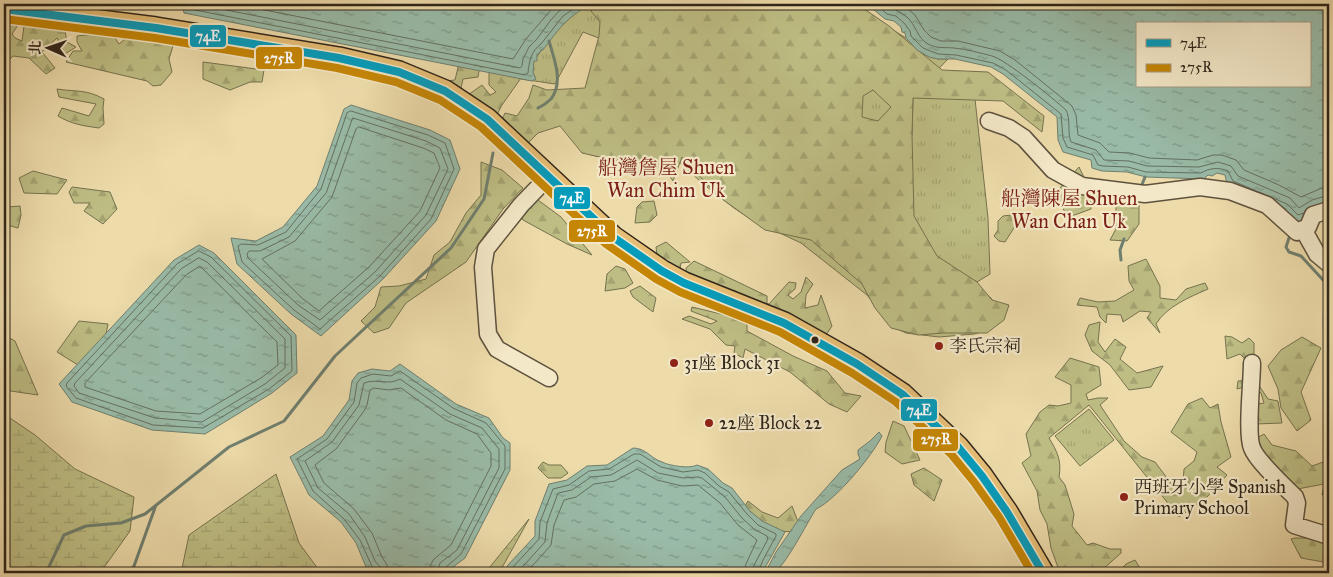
<svg xmlns="http://www.w3.org/2000/svg" width="1333" height="577" viewBox="0 0 1333 577" font-family="'IM FELL Great Primer','Noto Serif TC',serif">
<defs>
<pattern id="grass-tufts" width="24" height="20" patternUnits="userSpaceOnUse" patternTransform="scale(1.25)"><rect width="24" height="20" fill="#bebe84"/><path d="M3 7l-1-3M5 7V3M7 7l1-3M15 17l-1-3M17 17v-4M19 17l1-3" fill="none" stroke="#a4a371"/></pattern>
<pattern id="forest-firs" width="22" height="20" patternUnits="userSpaceOnUse" patternTransform="scale(1.25)"><rect width="22" height="20" fill="#bebe84"/><path d="M5 1l3.5 6h-7zM16 11l3.5 6h-7z" fill="#a4a371"/></pattern>
<pattern id="wetland-marsh" width="20" height="14" patternUnits="userSpaceOnUse" patternTransform="scale(1.25)"><rect width="20" height="14" fill="#bebe84"/><path d="M1 5h8M5 5V1M11 12h8M15 12V8" fill="none" stroke="#a4a371"/></pattern>
<pattern id="water-ripples" width="26" height="14" patternUnits="userSpaceOnUse" patternTransform="scale(1.25)"><rect width="26" height="14" fill="#99bba8"/><path d="M2 4q2-2 4 0t4 0M15 11q2-2 4 0t4 0" fill="none" stroke="#7d9888"/></pattern>
</defs>
<rect width="100%" height="100%" fill="#eddbaa"/>
<filter id="stains"><feTurbulence type="fractalNoise" baseFrequency=".004" numOctaves="4"/><feColorMatrix values="0 0 0 0 .2 0 0 0 0 .09 0 0 0 0 .02 0 0 0 .5 -.17"/></filter>
<radialGradient id="worn" r=".72"><stop offset=".6" stop-color="#630" stop-opacity="0"/><stop offset="1" stop-color="#630" stop-opacity=".3"/></radialGradient>
<path fill="url(#grass-tufts)" stroke="#76724f" d="M574,4H851L906,38L920,52L938,59H948L901,108L912,135L913,97L975,99L988,218L990,274L977,282L955,269L991,298L995,305L988,330L974,334L939,337L906,333L893,327L867,295L801,243L752,220L734,208L702,183L675,158L611,159L591,155L587,150L584,95L604,40L583,32L555,84L521,79Z
M1089,409L1114,440L1080,466L1055,436Z"/>
<path fill="url(#forest-firs)" stroke="#76724f" fill-rule="evenodd" d="M593,4H857L889,26L942,70L988,72L1044,116L1042,132L1003,101L913,98L912,135L914,216L937,256L977,282L992,300L1009,305L1004,320L987,333H943L918,335L891,328L875,308L862,284L811,240L765,230L718,196L682,157L673,181L664,168L613,160L582,153L560,126L538,133L523,148L497,131L505,113L517,116L529,98L533,85L547,90L585,88L599,36L600,22L591,11ZM873,90L891,107L878,121L862,117L863,96Z
M4,24L18,25L12,34L15,38L22,41L24,26L65,31L67,42L76,47L65,54L57,38L42,52L55,68L46,74L29,58L13,56L6,63L4,62Z
M111,32L119,44L130,35L173,46L169,59L172,72L161,85L153,86L147,81L66,62L73,51H82L77,42V36Z
M203,62L264,70L262,82H250L230,90L203,79Z
M459,63L480,65L478,77L463,79L461,88L468,95L482,85L490,95L496,92L489,85V71L521,78L502,105L491,126H474L450,107L446,81L455,80Z
M57,89C76,92 86,89 104,99L103,108L104,124L99,128C84,126 71,124 58,116L62,108L89,116L96,104L59,97Z
M481,162L502,170L523,188L503,209L466,262L406,303L389,328L374,333L361,321L375,307L381,287L399,286L426,279L434,255L450,242L466,213L481,195Z
M1079,167L1091,192V209L1069,217L1055,198L1060,188Z
M33,171L67,180L57,194L24,193L19,178Z
M72,187L110,192L117,209L103,224L84,211L90,203H74L69,192Z
M1116,198L1139,205V224L1127,241L1110,240L1116,229Z
M538,200L561,217L592,255L567,244L523,220L521,215Z
M654,201L657,215L650,222L635,223L637,207L642,202Z
M20,206L21,215L18,228L4,224V214L7,207Z
M1011,215L1019,220L1005,242L999,241L994,236L998,230V221L1003,216Z
M666,242L690,262L681,263L678,280L658,264L656,247Z
M1146,259L1160,286V298L1176,300L1186,289L1205,283L1208,289C1190,297 1167,306 1156,324L1160,333L1147,318L1151,312L1140,311L1123,322L1121,315L1107,314L1106,323L1100,317L1097,307L1077,305L1080,298L1098,302L1115,301L1134,290L1129,281L1128,266Z
M694,261L767,296V304H769L789,282L796,283L795,289L788,295L793,299L801,292L806,277L813,284L806,295L805,308L818,305L821,295L832,326L826,335L687,280L686,268Z
M616,266L625,269L633,283L625,288L605,291L607,274Z
M640,286L656,298L653,312L633,297L630,291Z
M692,307L725,315L747,324V331L793,356L827,371L845,393L861,396L847,412L829,404L790,372L745,349L743,358L734,353L735,346L726,345L710,329L682,319L689,316L711,324L717,321L691,311Z
M79,321L108,324L103,350L86,370L57,352Z
M1100,322L1098,342L1105,352L1115,339L1126,347L1120,359L1137,373L1163,366L1151,387L1129,390L1110,365L1092,351L1085,335L1089,325Z
M4,335L15,341L38,395L4,390Z
M1225,336L1232,337L1242,343L1249,338L1254,343V360L1247,361L1240,354L1227,359Z
M1302,337L1321,348L1301,392L1311,420L1297,431L1281,408L1278,389L1268,366L1281,350Z
M1070,358L1099,367L1101,385L1086,394L1088,400L1098,398H1108L1100,405L1124,441L1142,457L1155,462L1173,486L1183,483L1184,469L1194,461L1197,452L1171,432L1188,404L1202,398L1210,408L1218,404L1221,422L1231,457L1217,467L1227,475L1206,498L1179,517L1089,405L1049,438C1057,451 1062,461 1059,477L1065,485L1074,514L1072,526L1087,545L1093,543L1110,549H1121V553L1102,570L1119,572L1126,564L1135,560L1143,573H1060L1051,548L1047,524L1040,510L1037,491L1022,463L1031,456L1026,434L1040,412L1049,405L1058,406L1071,403V385L1055,377Z
M1250,380L1258,384L1268,399L1278,401L1282,423L1256,424L1251,400L1258,404L1264,403L1261,393L1252,385L1237,389L1238,381Z
M893,421L904,426L920,460L902,464L885,452L886,442Z
M1264,434L1272,445L1296,451L1312,466L1329,460V491L1322,495L1324,484L1287,491L1254,452L1257,438Z
M543,462L549,465H561L568,473L561,478H548L538,468Z
M924,468L942,480L934,501L914,485L911,474Z
M748,501L762,512L778,518L792,506L800,527L793,532L766,530L743,509Z
M1295,538H1311L1329,545V563L1301,558L1291,539Z"/>
<path fill="url(#wetland-marsh)" stroke="#76724f" d="M4,414L35,435L75,469L134,497L130,531L100,573H4Z
M276,474L299,543L321,573H181L189,535Z
M529,519L499,573H485Z"/>
<path fill="url(#water-ripples)" stroke="#6f7f6f" fill-rule="evenodd" d="M182,4H590C567,18 559,28 543,50H541L539,54H537V61H534L533,72L536,79L532,81L184,13Z
M867,4H1329V206L1316,210L1299,222L1290,216L1285,208L1227,184L1225,175L1217,173L1212,176L1208,175L1204,179L1146,177L1127,172L1102,171L1092,168L1091,160L1063,152L1058,140L1057,117L1003,74L991,67L955,59H938L929,57L917,50L906,38L905,33L902,32L901,27L894,21L885,19ZM1137,24H1309V86H1137Z
M351,105L430,130L450,140L460,169L436,221L383,279L321,336L291,314L237,264L231,238L256,241L283,227L317,186L344,109Z
M199,245L214,253L296,335L297,373L272,393L205,434L152,430L72,402L59,384L174,260Z
M400,364L456,404L489,418L503,438L510,443V470L465,558L445,573H371L366,567L356,543L341,522L309,495L290,457L323,436L349,400L352,381L358,373L372,369L390,371Z
M879,432L882,436C872,456 836,500 816,509C808,521 784,569 773,573C772,573 767,573 765,573L776,552L801,516L842,470L860,459L858,454V450L870,441Z
M633,448C646,448 650,458 662,462C670,466 690,469 697,465L708,469L723,483L732,488L750,511L762,521L785,532L762,573H505L508,565L535,536V521L549,484L567,480L587,466L607,465Z"/>
<g fill="none" stroke-linecap="round" stroke-linejoin="round">
<path stroke="#647061" stroke-width="1" d="M187,4L190,9L525,75L528,73C529,62 531,51 541,44L563,16L581,4
M196,4L520,68L522,66L523,59L529,47L537,39L550,21L559,11L570,4
M234,4L513,59L526,39L556,4
M876,4L887,14L896,16L904,23L910,31L911,36L923,48L938,54L956,55L993,63L1006,70L1061,114L1063,138L1067,147L1093,155L1098,165L1103,166L1128,167L1146,172L1201,173C1209,168 1219,167 1228,171L1233,181L1287,204L1298,215L1304,213
M885,4C892,9 900,11 907,17C916,25 917,38 928,44C937,49 945,47 954,48C967,49 980,53 992,56C1005,59 1055,100 1066,110C1071,120 1067,132 1071,142L1096,150L1104,160L1129,161L1147,166L1199,167L1218,162L1231,166L1238,176L1290,198L1299,208L1312,200L1329,195
M902,4L915,15L924,30L931,37L941,41H958L1000,51L1015,60L1072,106L1076,115L1078,135L1100,143L1109,152L1130,153L1149,158L1197,160L1213,155H1222L1236,160L1244,170L1279,185L1301,197L1322,188L1329,187
M351,111L428,135L445,143L454,169L431,219L380,276L320,329L294,310L242,262L238,246L241,244L258,245L286,232L321,189L347,113Z
M353,118L426,141L440,148L448,169L426,215L375,272L320,320L298,305L248,258L247,254L249,251H260L289,237L326,193Z
M359,127L423,148L434,153L440,168L420,211L370,266L319,311L303,299L262,259L295,241L332,197L356,129Z
M199,251L211,257L291,336L292,371L269,389L203,428L153,425L76,398L66,386L67,383L177,264Z
M199,258L207,262L285,339V368L265,384L202,422L155,418L79,393L74,386L75,383L181,269Z
M199,267L202,268L277,342L278,365L261,378L200,414L156,411L85,387V383L186,275Z
M375,573L360,540L344,519L313,491L297,459L327,439L354,402L357,383L361,378L373,374L391,376L400,371L453,408L486,423L505,446V469L461,554L445,568L443,573
M381,573L380,567L375,561L365,537L349,514L318,488L305,461L332,442L359,405L364,383C378,378 387,386 400,379L450,414L482,428L499,449V468L457,550L440,563L437,573
M388,573L387,565L382,557L372,533L354,509L324,483L315,465L336,449L364,411L367,405L370,390L374,388L389,390L401,388L446,420L477,434L491,453V466L451,545L433,560L430,567L429,573
M510,573L512,568L539,539L540,522L553,489L569,485L589,471L609,469L634,454H640L661,467L683,472L698,470L705,473L719,486L729,492L747,514L758,525L776,534V536L763,560L758,573
M517,573L545,542L547,523L558,493L572,490L591,477L611,475L637,460L658,473L683,478L698,477L702,478L725,497L742,518L754,529L767,536L768,539L753,567L752,573
M526,573L551,545L554,525L564,500L576,497L594,484L615,481L637,469L657,480L682,486L698,485L720,503L738,525L757,540L746,564L744,573"/>
<path stroke="#6f7f6f" stroke-width="3" d="M538,108C542,106 548,102 551,99C564,82 554,59 549,41
M1141,187L1145,177
M1291,232L1286,247L1289,252L1301,256L1324,281L1327,285C1324,310 1322,334 1329,358
M1121,260L1120,250L1124,239
M46,573L64,535L86,526L121,523L145,514L229,447L284,421L335,356L451,248L484,199L493,153
M128,573L134,566
M134,573V566L156,505"/>
<defs>
<path id="minor" d="M989,121L1009,128L1024,138L1053,170L1082,186L1145,194L1200,187L1230,191L1267,205L1297,232L1308,227L1313,215L1329,210
M549,176L521,205L486,249L483,267L488,334L497,349L549,378
M1303,229L1317,254L1329,264
M1252,363C1252,382 1246,434 1252,448C1256,460 1285,487 1295,497L1297,503L1294,525L1329,536"/>
<path id="major" d="M4,9L156,28L339,58L399,72L445,91L487,119L613,237L662,271L684,283L784,323L857,364L902,394L958,447L982,476L1007,512L1043,573"/>
</defs>
<use href="#minor" stroke="#5e523e" stroke-width="19"/>
<use href="#major" stroke="#2f251a" stroke-width="24"/>
<use href="#minor" stroke="#f3e8c8" stroke-width="16"/>
<use href="#major" stroke="#e6be75" stroke-width="21"/>
<defs>
<path id="bus-1" d="M4,9L156,28L339,58L399,72L445,91L487,119L613,237L662,271L684,283L784,323L857,364L902,394L958,447L982,476L1007,512L1043,573"/>
<path id="bus-2" d="M4,19L155,38L337,68L396,82L440,100L481,127L606,244L656,279L680,292L780,332L852,373L896,402L951,454L974,482L999,517L1032,573"/>
</defs>
<use href="#bus-1" stroke="#f3e8c8" stroke-width="11"/>
<use href="#bus-2" stroke="#f3e8c8" stroke-width="11"/>
<use href="#bus-1" stroke="#059cbc" stroke-width="8"/>
<use href="#bus-2" stroke="#c58606" stroke-width="8"/>
</g>
<circle fill="#2f251a" stroke="#f3e8c8" stroke-width="2" cx="815" cy="340" r="4.5"/>
<g fill="#8f2418" stroke="#f3e8c8" stroke-width="2">
<circle cx="939" cy="346" r="5"/>
<circle cx="674" cy="363" r="5"/>
<circle cx="709" cy="423" r="5"/>
<circle cx="1124" cy="497" r="5"/>
</g>
<g text-anchor="middle" stroke-width="4.5" stroke-linejoin="round" paint-order="stroke">
<g font-size="18" fill="#2f251a" stroke="#f3e8c8" text-anchor="start">
<text x="949" y="352">李氏宗祠</text>
<text x="684" y="369">31座 Block 31</text>
<text x="719" y="429">22座 Block 22</text>
<text x="1134" y="493">西班牙小學 Spanish<tspan x="1134" dy="21">Primary School</tspan></text>
</g>
<g font-size="20" fill="#7a1f14" stroke="#f3e8c8">
<text x="666" y="174">船灣詹屋 Shuen<tspan x="666" dy="23">Wan Chim Uk</tspan></text>
<text x="1069" y="205">船灣陳屋 Shuen<tspan x="1069" dy="23">Wan Chan Uk</tspan></text>
</g>
</g>
<g stroke="#f3e8c8" stroke-width="2">
<rect x="189" y="24" width="38" height="24" rx="5" fill="#059cbc"/>
<rect x="255" y="46" width="48" height="24" rx="5" fill="#c58606"/>
<rect x="553" y="186" width="38" height="24" rx="5" fill="#059cbc"/>
<rect x="568" y="219" width="48" height="24" rx="5" fill="#c58606"/>
<rect x="900" y="398" width="38" height="24" rx="5" fill="#059cbc"/>
<rect x="912" y="428" width="47" height="24" rx="5" fill="#c58606"/>
</g>
<g font-size="14" text-anchor="middle" font-weight="bold" fill="#fff">
<text x="208" y="41">74E</text>
<text x="279" y="63">275R</text>
<text x="572" y="203">74E</text>
<text x="592" y="236">275R</text>
<text x="919" y="415">74E</text>
<text x="936" y="444">275R</text>
</g>
<rect width="1333" height="577" fill="none" stroke="#eddbaa" stroke-width="20"/>
<rect x="5" y="5" width="1323" height="567" fill="none" stroke="#2f251a" stroke-width="2.5"/>
<rect x="10" y="10" width="1313" height="557" fill="none" stroke="#2f251a"/>
<rect x="1136" y="22" width="175" height="65" fill="#f3e8c8" stroke="#a59a82"/>
<rect x="1146" y="39" width="25" height="8" fill="#059cbc" stroke="#a59a82"/>
<text x="1180" y="48" font-size="15" fill="#2f251a">74E</text>
<rect x="1146" y="64" width="25" height="8" fill="#c58606" stroke="#a59a82"/>
<text x="1180" y="72" font-size="15" fill="#2f251a">275R</text>
<g transform="translate(48 48) rotate(272)" stroke="#f3e8c8" stroke-width="4" paint-order="stroke">
<path d="M0-4L9 19L0 12L-9 19Z" fill="#2f251a"/>
<text y="-8" font-size="14" font-weight="bold" text-anchor="middle" fill="#2f251a">北</text>
</g>
<rect width="100%" height="100%" filter="url(#stains)"/>
<rect width="100%" height="100%" fill="url(#worn)"/>
</svg>
